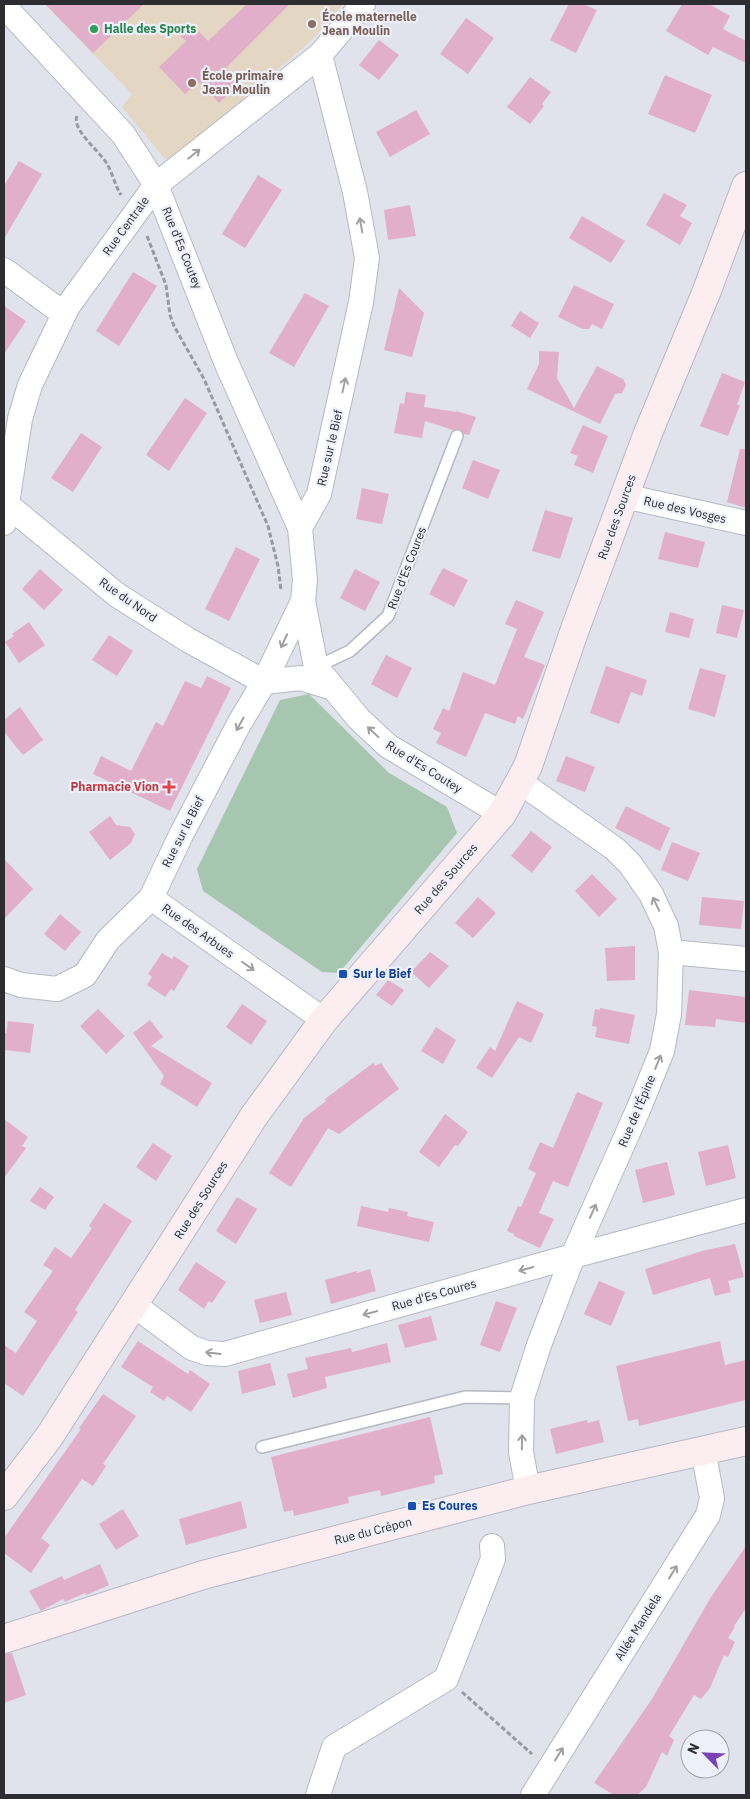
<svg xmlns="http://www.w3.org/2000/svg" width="750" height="1799" viewBox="0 0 750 1799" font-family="'IBM Plex Sans',sans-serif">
<rect width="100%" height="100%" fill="#e0e2ec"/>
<path fill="#e3d7c3" d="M45,4H343L313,39L176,158L171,160L165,159L122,107L132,94Z"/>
<path fill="#a7c6b0" d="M309,694L389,773L447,807L457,833L339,973L322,972L203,891L197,869L280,700Z"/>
<path fill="#e1afca" d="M45,4H144L93,53Z
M247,4H290L226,68L240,83L219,103L199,82L185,94L159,67L186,41L180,36L192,24L208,41Z
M569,4H583L597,10L576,53L550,40Z
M682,4H709L730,16L723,29L746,41V63L713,47L708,55L666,31Z
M466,18L494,38L468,74L440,54Z
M379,40L399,55L379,80L359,65Z
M665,75L712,95L695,133L648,114Z
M530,77L551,92L542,104L544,106L530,124L507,107Z
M416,110L430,134L390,157L376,132Z
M19,161L42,174L4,239V186Z
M258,175L282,190L245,248L222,234Z
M664,193L687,205L680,216L692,223L680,245L646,225Z
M410,205L416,236L388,240L384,210Z
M582,216L625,241L611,263L569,238Z
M133,272L157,286L119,346L96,331Z
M574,285L614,304L602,329L592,324L589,329H583L558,317Z
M399,288L424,313L412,357L384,350Z
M305,293L329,306L294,367L269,353Z
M4,306L26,321L4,354Z
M520,311L539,323L530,338L511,326Z
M539,351L559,352L557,378L574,408L597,366L623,379L626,385L622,393L615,394L600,424L527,389L539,364Z
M722,373L745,382L737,405H740L728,436L700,426Z
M406,392L426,395L424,407L456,412V411L476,417L469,435L464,434L459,429L453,430L425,421L422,438L394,433L400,403L404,404Z
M185,398L207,413L169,471L146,455Z
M583,425L608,436L593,473L574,465L578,456L570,453Z
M81,433L102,447L73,492L51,478Z
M740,449H746V508L727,502Z
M473,460L500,470L488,499L462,488Z
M362,488L389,494L382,524L356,519Z
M545,510L573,518L560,559L532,551Z
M665,532L705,542L698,568L658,559Z
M236,547L260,559L229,621L205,609Z
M443,568L468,580L454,607L429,594Z
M40,569L63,590L44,610L22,589Z
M355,569L380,582L365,611L340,598Z
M516,600L544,612L524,657L545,665L523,719L518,716L515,724L485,713L466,757L436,743L441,733L433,729L443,708L449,711L463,672L495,685L517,629L505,624Z
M722,605L744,610L737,638L716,633Z
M670,612L694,619L689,638L665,632Z
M29,622L45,645L19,663L5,642L14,636L12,634Z
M109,635L133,651L117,676L92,660Z
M386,655L412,668L397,698L371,684Z
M606,666L647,680L642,696L631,692L619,724L590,713Z
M700,668L726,675L715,717L688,709Z
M207,676L231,688L170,811L93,774L101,756L131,771L156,722L163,726L185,681L201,688Z
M20,707L43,740L23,755L4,732V720Z
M566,756L595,767L585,792L556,781Z
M626,806L670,828L660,851L615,828Z
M110,816L116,825L130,827L135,834L131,843L110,860L89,832Z
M531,831L552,847L532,873L511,856Z
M672,842L700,853L688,881L661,870Z
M4,859L33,889L4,919Z
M592,874L617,899L599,917L575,891Z
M478,897L496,913L473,938L455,923Z
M702,897L744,901L741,929L699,925Z
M60,914L81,932L65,951L44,934Z
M635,946V980L607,981L605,948Z
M430,952L449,966L429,988L411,972Z
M162,953L172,959L174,956L189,966L174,991L171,989L165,997L147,985L152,977L148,974Z
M388,980L404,990L392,1006L376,995Z
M689,990L746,997V1023L716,1019L715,1027L685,1025Z
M517,1001L544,1014L531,1043L519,1037L492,1078L476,1068L490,1047L495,1051Z
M242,1004L267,1021L251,1045L226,1027Z
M600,1008L635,1015L629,1044L595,1037L597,1027L592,1026L595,1009L600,1010Z
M98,1009L125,1036L106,1054L80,1026Z
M150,1020L163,1037L151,1046L212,1083L197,1107L160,1084L164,1076L133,1033Z
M8,1021L34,1024L30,1053L4,1050V1033H6Z
M436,1027L456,1040L443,1064L421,1051Z
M373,1063L375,1066L381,1063L399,1089L339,1134L328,1128L291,1187L269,1173L304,1118L326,1101L325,1099Z
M577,1092L603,1103L568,1187L553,1181L539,1213L554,1219L540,1248L514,1236V1234L507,1231L518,1206L521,1207L536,1173L528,1169L540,1142L553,1148Z
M445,1114L468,1132L458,1146L455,1145L439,1167L419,1152Z
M4,1119L28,1137L22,1146L26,1148L4,1178Z
M153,1143L172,1156L156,1181L136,1167Z
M728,1145L736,1178L706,1186L698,1152Z
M667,1162L675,1195L643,1203L635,1170Z
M40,1187L54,1197L45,1210L30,1201Z
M237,1197L257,1209L236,1244L216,1231Z
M104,1203L132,1221L75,1310L78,1312L23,1396L4,1383V1345L16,1353L37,1321L24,1312L53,1271L43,1265L55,1247L71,1258L92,1228L89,1226Z
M361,1206L388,1212L389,1208L408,1212L407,1216L434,1222L429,1242L357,1226Z
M735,1244L744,1277L728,1281L731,1292L715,1296L710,1278L653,1295L645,1269L702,1251Z
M196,1262L226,1282L212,1303L209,1301L204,1309L178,1290Z
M370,1269L376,1291L331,1304L325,1280L357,1271V1273Z
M599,1281L625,1292L611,1326L584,1314Z
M286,1292L292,1315L260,1323L254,1300Z
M496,1301L517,1308L500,1352L480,1345Z
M431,1316L437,1340L405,1348L398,1325Z
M138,1341L188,1374L190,1370L210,1384L191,1412L167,1396L164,1401L150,1392L153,1387L121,1367Z
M720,1341L725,1365L746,1360V1400L639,1426L638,1419L628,1421L616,1366Z
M387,1343L391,1362L325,1377L327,1388L293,1398L287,1374L308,1369L305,1358L351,1348L352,1352Z
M270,1363L276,1385L242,1394L238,1371Z
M103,1394L136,1416L103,1464L106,1466L93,1486L82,1479L41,1538L50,1545L31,1573L4,1553V1538L81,1429L79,1428Z
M430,1417L443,1474L434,1476L435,1483L381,1496L380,1490L348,1497L349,1503L294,1516L293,1510L284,1512L271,1457Z
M587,1420L588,1423L599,1420L604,1442L556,1454L550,1429Z
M241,1501L247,1528L186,1545L179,1519Z
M123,1509L139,1536L116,1550L99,1524Z
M746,1546V1608L734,1626L735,1627L728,1638L735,1642L728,1657L724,1655L710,1688L701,1699L694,1695L669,1736L674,1740L667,1756L662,1752L646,1787L637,1795H614L594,1783L652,1699L711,1597Z
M100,1564L109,1585L86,1595L85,1593L65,1602L63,1599L41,1611L29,1591L62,1576L64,1580Z
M12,1653L26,1695L4,1703V1654Z"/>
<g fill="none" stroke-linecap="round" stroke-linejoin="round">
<defs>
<path id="lane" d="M316,667L350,651L388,616L457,436
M262,1447L465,1397L522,1398"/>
<path id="street" d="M4,6L123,134L156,185L226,362L300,528
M4,270L64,314
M624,496L746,523
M4,502L117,595L188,640L264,682
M4,523L20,419L30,385L68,306L156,185L320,55L363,4
M303,601L316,667L359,719L388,746L502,814
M264,682L301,678L333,688
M520,782L615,849L630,864L651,894L666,926L671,952L669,1014L662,1051L638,1110L573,1256L539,1345L522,1398L521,1452L528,1490
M151,898L324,1020
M671,952L746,959
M4,979L21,985L57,989L85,975L108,940L151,898L181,835L239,724L264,682L303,601L305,580L300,528L319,494L361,302L367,258L355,192L320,55
M134,1305L192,1348L207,1353L225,1354L573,1256L746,1210
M318,1795L334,1747L446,1679L493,1559L492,1546
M533,1795L708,1515L712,1498L703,1450"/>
<path id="secondary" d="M4,1496L49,1437L254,1116L324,1020L502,814L528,766L575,629L648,433L706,293L746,186
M4,1639L203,1575L528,1490L746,1441"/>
</defs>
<use href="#lane" stroke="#b6b9c2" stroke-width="14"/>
<use href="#street" stroke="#b6b9c2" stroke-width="26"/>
<use href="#secondary" stroke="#b6b9c2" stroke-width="30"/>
<path stroke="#9899a1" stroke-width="3" stroke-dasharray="5 2.5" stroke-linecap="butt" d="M77,116C72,128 94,147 102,157C112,168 113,182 121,195
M147,236L166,285L170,315L174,326L204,379L268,526L278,566L281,590
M462,1692L532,1754"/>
<use href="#lane" stroke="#fff" stroke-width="11"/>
<use href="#street" stroke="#fff" stroke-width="24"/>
<use href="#secondary" stroke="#fcedf0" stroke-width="28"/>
</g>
<defs><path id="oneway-shaft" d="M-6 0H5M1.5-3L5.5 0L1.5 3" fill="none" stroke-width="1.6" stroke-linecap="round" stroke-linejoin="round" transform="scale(1.25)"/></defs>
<g stroke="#a0a0a2">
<use href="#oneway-shaft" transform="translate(194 154) rotate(-39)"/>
<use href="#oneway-shaft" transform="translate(361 225) rotate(-100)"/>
<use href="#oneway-shaft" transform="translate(344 385) rotate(-78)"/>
<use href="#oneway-shaft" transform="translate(284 641) rotate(115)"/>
<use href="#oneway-shaft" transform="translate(240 724) rotate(119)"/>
<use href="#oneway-shaft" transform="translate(373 732) rotate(-137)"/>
<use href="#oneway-shaft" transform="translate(656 904) rotate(-116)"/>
<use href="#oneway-shaft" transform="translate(248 966) rotate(35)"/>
<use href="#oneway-shaft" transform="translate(658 1062) rotate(-68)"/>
<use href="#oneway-shaft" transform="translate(593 1211) rotate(-66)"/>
<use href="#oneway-shaft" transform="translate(526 1269) rotate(164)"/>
<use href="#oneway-shaft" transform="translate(370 1313) rotate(164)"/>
<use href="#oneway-shaft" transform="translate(213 1353) rotate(-173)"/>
<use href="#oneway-shaft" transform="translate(522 1442) rotate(-89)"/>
<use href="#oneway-shaft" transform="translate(673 1572) rotate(-58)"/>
<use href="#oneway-shaft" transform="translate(559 1754) rotate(-58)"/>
</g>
<g fill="#8d6e63" stroke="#edeff9" stroke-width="2">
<circle cx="312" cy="24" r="5"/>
<circle cx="192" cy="83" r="5"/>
</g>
<circle fill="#2e9e5b" stroke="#edeff9" stroke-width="2" cx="94" cy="29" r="5"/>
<path fill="#e0444e" stroke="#edeff9" stroke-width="2" d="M166.5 779.5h5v5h5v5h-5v5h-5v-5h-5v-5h5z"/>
<g fill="#1a4fb4" stroke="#edeff9" stroke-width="2">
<rect x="338" y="969" width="10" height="10" rx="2.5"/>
<rect x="407" y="1501" width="10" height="10" rx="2.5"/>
</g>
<g text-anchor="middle" stroke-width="4.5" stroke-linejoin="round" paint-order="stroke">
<g font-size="12" font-weight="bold" fill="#785e54" stroke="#edeff9" text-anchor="start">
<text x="322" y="21">École maternelle<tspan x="322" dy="14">Jean Moulin</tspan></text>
<text x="202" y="80">École primaire<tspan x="202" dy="14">Jean Moulin</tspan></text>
</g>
<g font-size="12" font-weight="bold" fill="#27864d" stroke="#edeff9" text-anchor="start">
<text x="104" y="33">Halle des Sports</text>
</g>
<g font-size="12" fill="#2d2d31" stroke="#edeff9">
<text transform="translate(126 226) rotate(-54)" y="4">Rue Centrale</text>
<text transform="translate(182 248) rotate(68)" y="4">Rue d'Es Coutey</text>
<text transform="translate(330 448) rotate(-77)" y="4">Rue sur le Bief</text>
<text transform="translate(685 510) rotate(13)" y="4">Rue des Vosges</text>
<text transform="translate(617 517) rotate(-70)" y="4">Rue des Sources</text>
<text transform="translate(407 568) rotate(-69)" y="4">Rue d'Es Coures</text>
<text transform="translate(128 600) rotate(35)" y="4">Rue du Nord</text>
<text transform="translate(424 767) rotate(32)" y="4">Rue d'Es Coutey</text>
<text transform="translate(183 832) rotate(-63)" y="4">Rue sur le Bief</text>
<text transform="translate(446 879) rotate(-49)" y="4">Rue des Sources</text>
<text transform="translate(198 931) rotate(35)" y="4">Rue des Arbues</text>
<text transform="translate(637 1111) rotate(-67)" y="4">Rue de l'Épine</text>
<text transform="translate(201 1200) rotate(-58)" y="4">Rue des Sources</text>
<text transform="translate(434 1295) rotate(-16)" y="4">Rue d'Es Coures</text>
<text transform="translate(373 1531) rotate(-14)" y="4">Rue du Crépon</text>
<text transform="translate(638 1627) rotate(-58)" y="4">Allée Mandela</text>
</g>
<g font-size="12" font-weight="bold" fill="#be3a42" stroke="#edeff9" text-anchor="end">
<text x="159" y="791">Pharmacie Vion</text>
</g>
<g font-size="12" font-weight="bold" fill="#164399" stroke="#edeff9" text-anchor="start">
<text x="353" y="978">Sur le Bief</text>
<text x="422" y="1510">Es Coures</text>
</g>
</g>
<rect width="750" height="1799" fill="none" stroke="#2d2d31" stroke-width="10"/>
<g transform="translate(705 1754) rotate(294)"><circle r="24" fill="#edeff9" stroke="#a0a1a9"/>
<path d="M0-4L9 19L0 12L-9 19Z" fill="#7a41b8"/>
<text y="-8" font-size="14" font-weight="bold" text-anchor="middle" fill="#2d2d31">N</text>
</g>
</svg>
